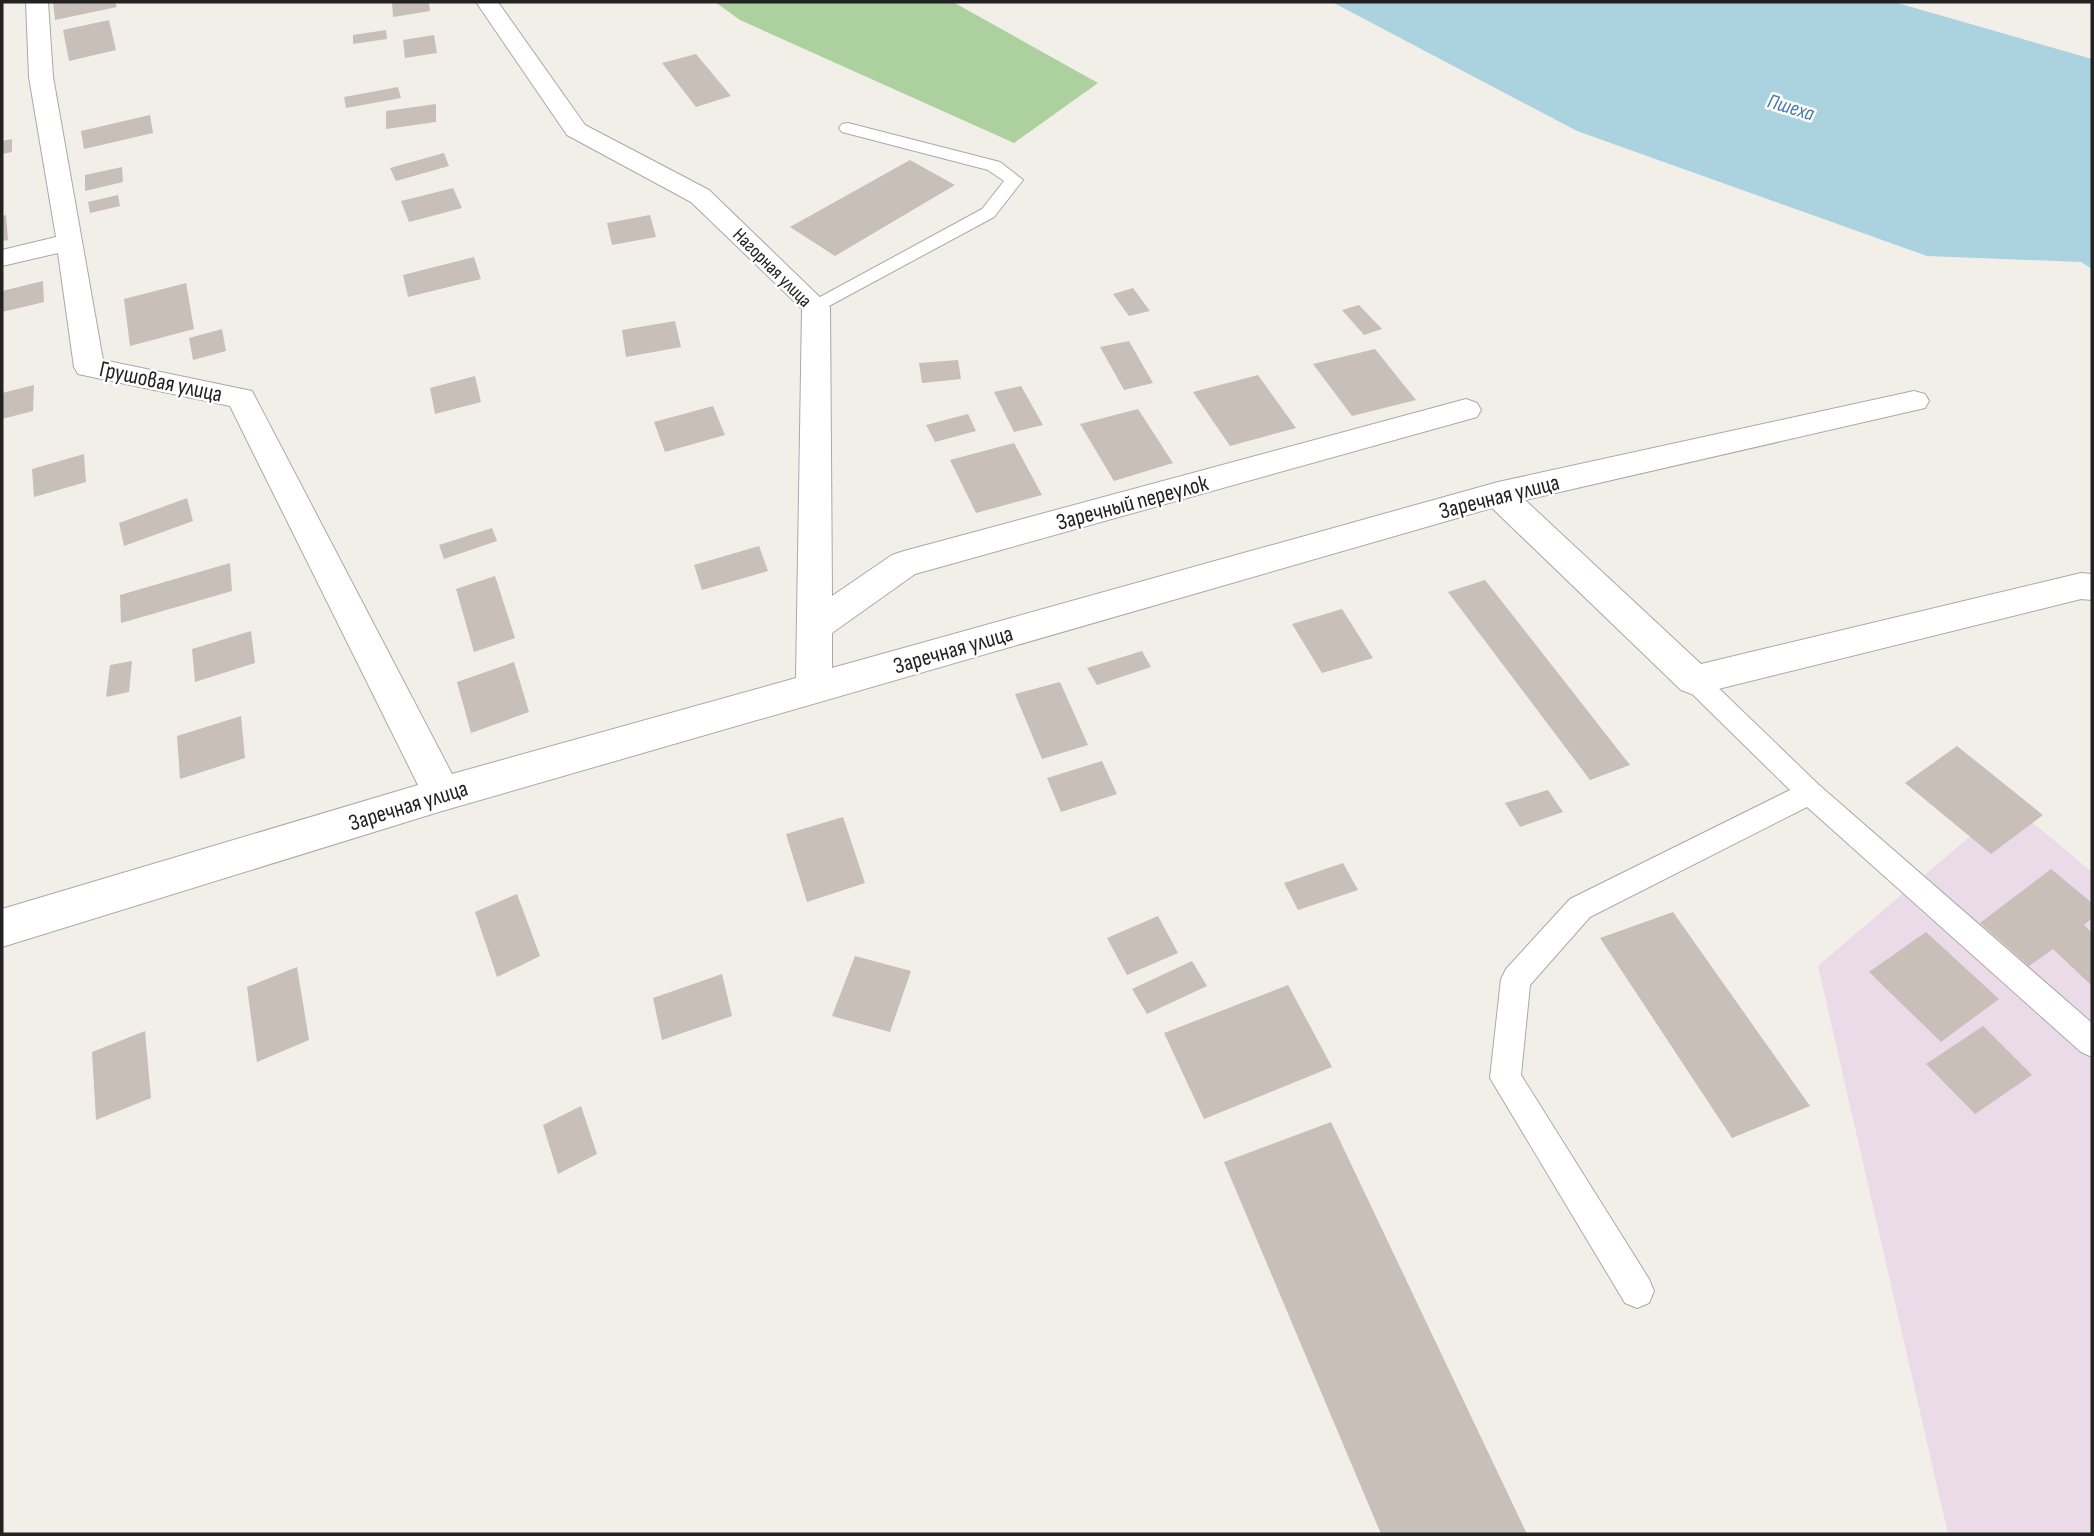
<svg xmlns="http://www.w3.org/2000/svg" width="2094" height="1536" viewBox="0 0 2094 1536" font-family="'Sofia Sans Condensed',sans-serif">
<rect width="100%" height="100%" fill="#f2efe9"/>
<path fill="#ebdbe8" d="M2009,803L2092,872V1534H1948L1818,966Z"/>
<path fill="#add19e" d="M715,2H953L1098,83L1014,143L740,20Z"/>
<path fill="#aad3df" d="M1332,2H1894L2092,59V269L2081,262L1927,256L1577,131Z"/>
<path fill="#c7bfb8" d="M53,2H115L117,7L55,20Z
M392,2H429L430,11L393,17Z
M109,20L116,50L69,61L63,30Z
M386,30L387,39L353,44V35Z
M434,35L437,53L405,58L403,40Z
M696,54L731,96L696,107L662,63Z
M398,87L401,98L346,108L344,97Z
M436,104V122L386,129V111Z
M150,115L153,133L84,149L81,131Z
M12,139V152L2,154V141Z
M444,153L449,166L396,181L390,168Z
M910,160L955,185L835,256L790,227Z
M122,167L123,182L85,191V175Z
M453,188L462,208L409,222L401,201Z
M118,195L120,206L90,213L88,202Z
M6,215L8,240L2,241V216Z
M650,215L656,237L612,245L607,223Z
M474,257L481,279L408,297L403,275Z
M43,281L44,302L2,312V291Z
M186,283L194,329L130,346L124,299Z
M1133,288L1150,311L1129,316L1113,294Z
M1359,305L1382,329L1364,335L1342,310Z
M675,321L681,347L626,357L622,330Z
M222,329L226,351L193,360L189,338Z
M1129,341L1153,383L1124,390L1100,347Z
M1375,349L1416,400L1352,416L1313,364Z
M958,360L961,379L922,383L919,363Z
M1258,375L1296,428L1230,446L1193,392Z
M475,376L481,402L435,414L430,388Z
M34,385L33,411L2,419V393Z
M1021,386L1043,425L1014,432L994,392Z
M713,406L725,435L665,452L654,422Z
M1138,409L1173,463L1114,481L1080,424Z
M968,414L976,431L935,442L926,425Z
M1014,443L1042,495L976,513L950,460Z
M84,454L86,482L34,497L32,469Z
M187,498L193,521L124,546L119,523Z
M492,528L497,541L444,559L439,545Z
M759,546L768,571L702,590L694,565Z
M230,563L232,591L121,623L120,595Z
M495,576L515,638L474,652L456,589Z
M1485,580L1630,765L1590,780L1448,592Z
M1342,609L1373,658L1322,673L1292,624Z
M251,631L255,663L195,682L192,649Z
M1142,651L1151,667L1097,685L1087,668Z
M132,661L129,692L106,697L110,665Z
M514,662L529,712L471,733L457,682Z
M1060,682L1088,745L1042,759L1015,694Z
M241,716L245,758L180,779L177,736Z
M1957,746L2043,815L1991,854L1905,783Z
M1102,761L1117,794L1061,812L1047,778Z
M1548,790L1563,812L1520,827L1505,803Z
M843,817L865,883L807,902L786,834Z
M1343,863L1358,890L1298,910L1284,883Z
M2051,869L2092,903V918L2084,925L2092,933V986L2053,949L2029,966L1980,923Z
M517,894L540,956L497,977L475,912Z
M1673,912L1810,1106L1732,1138L1600,938Z
M1158,916L1178,953L1127,975L1107,938Z
M1926,932L1999,999L1941,1042L1869,972Z
M855,956L911,971L890,1032L832,1016Z
M1192,961L1207,986L1147,1014L1132,989Z
M297,967L309,1040L257,1062L247,987Z
M722,974L732,1016L662,1040L653,998Z
M1288,985L1332,1067L1204,1119L1164,1033Z
M1983,1026L2032,1075L1975,1114L1926,1064Z
M145,1031L151,1098L96,1120L92,1052Z
M581,1106L597,1154L558,1174L543,1125Z
M1331,1122L1527,1534H1381L1224,1162Z"/>
<g fill="none" stroke-linecap="round" stroke-linejoin="round">
<defs>
<path id="lane" d="M848,123L1000,162L1023,180L994,217L816,313L809,311L806,307L809,303L982,209L1004,181L988,170L842,132L839,128L842,124Z
M1694,670L1703,673L1819,785L2092,1023V1057L2081,1052L1807,807L1590,917L1530,985L1521,1075L1649,1279L1654,1291L1649,1303L1637,1308L1625,1303L1490,1078L1501,979L1506,969L1570,899L1790,790L1685,687L1682,680L1685,673Z"/>
<path id="street" d="M26,2H48L53,77L103,360L252,391L452,774L796,678L802,309L691,202L567,135L476,2H498L585,125L709,190L830,307L832,596L892,555L904,551L1466,399L1477,403L1481,410L1477,417L915,574L832,633V668L1498,482L1914,391L1925,394L1929,401L1925,408L1525,500L1701,664L2081,573L2092,574V600L2081,599L1694,695L1681,690L1492,508L442,811L2,947V909L418,785L230,406L78,374L74,367L58,253L2,266V250L56,237L29,77Z"/>
</defs>
<use href="#lane" stroke="#a9a9a9" stroke-width="2"/>
<use href="#street" stroke="#a9a9a9" stroke-width="2"/>
<use href="#lane" fill="#fff" fill-rule="evenodd"/>
<use href="#street" fill="#fff" fill-rule="evenodd"/>
</g>
<g text-anchor="middle" stroke-width="5" stroke-linejoin="round" paint-order="stroke">
<g font-size="19" fill="#222" stroke="#fff">
<text transform="translate(773 267) rotate(45)" y="7">Нагорная улица</text>
</g>
<g font-size="21" font-style="italic" fill="#4a7aab" stroke="#fff">
<text transform="translate(1791 107) rotate(17)" y="7">Пшеха</text>
</g>
<g font-size="23" fill="#222" stroke="#fff">
<text transform="translate(161 381) rotate(12)" y="8">Грушовая улица</text>
<text transform="translate(1499 496) rotate(-14)" y="8">Заречная улица</text>
<text transform="translate(1132 502) rotate(-15)" y="8">Заречный переулок</text>
<text transform="translate(953 649) rotate(-16)" y="8">Заречная улица</text>
<text transform="translate(408 805) rotate(-17)" y="8">Заречная улица</text>
</g>
</g>
<rect width="2094" height="1536" fill="none" stroke="#222222" stroke-width="7"/>
</svg>
